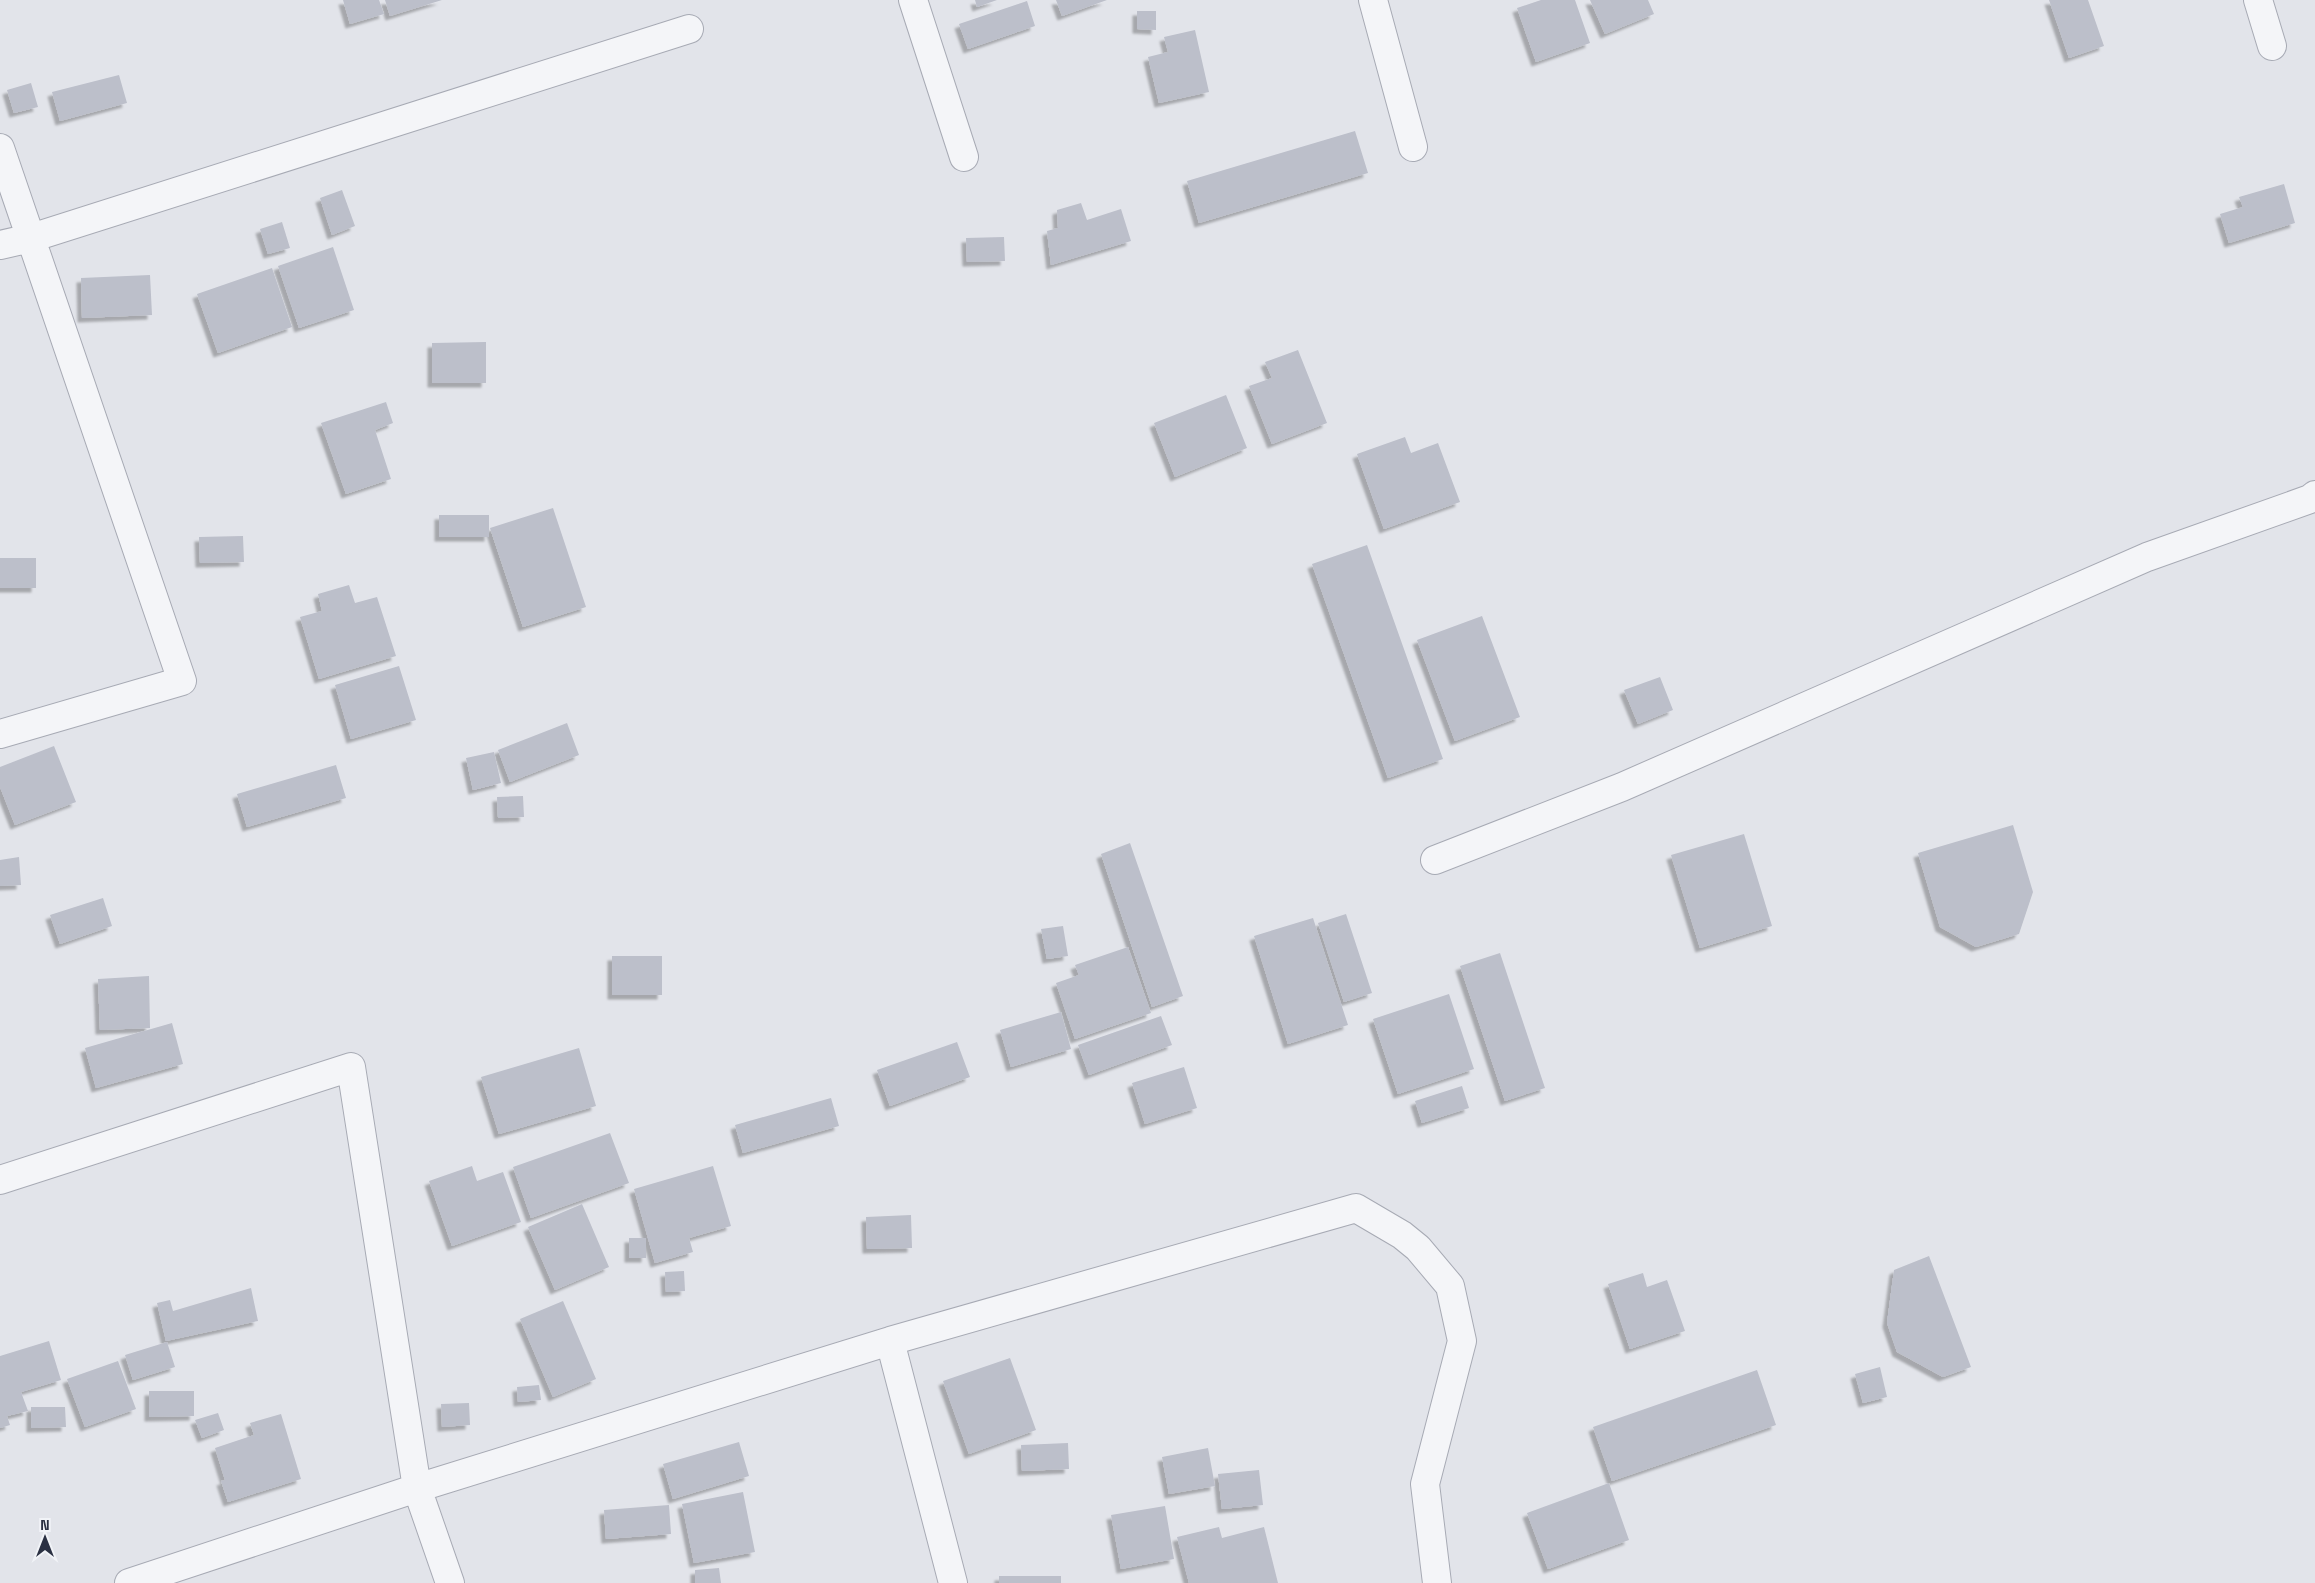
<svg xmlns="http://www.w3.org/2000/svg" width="2315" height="1583" viewBox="0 0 2315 1583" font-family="'Space Grotesk',sans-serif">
<defs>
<filter id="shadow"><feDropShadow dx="-4.5" dy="4.5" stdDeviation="1" flood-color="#0004"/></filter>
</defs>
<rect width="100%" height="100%" fill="#e2e4ea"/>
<path fill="#bcbfca" filter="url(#shadow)" d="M343,0H379L384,14L350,24Z
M385,0H442L390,16Z
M975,0H997L977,7Z
M1056,0H1107L1062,16Z
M1541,0H1575L1590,43L1536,62L1517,8Z
M1590,0H1648L1654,14L1605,34Z
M2049,0H2088L2104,46L2069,58Z
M1027,1L1035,26L968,49L959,24Z
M1137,11H1156V30L1137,29Z
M1195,30L1209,92L1159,103L1148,57L1168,52L1164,37Z
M119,75L127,103L60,121L52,92Z
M31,83L38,107L14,113L7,90Z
M1355,131L1368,173L1199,223L1187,181Z
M2284,184L2295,223L2229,243L2220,214L2243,207L2239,197Z
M342,190L355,226L332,235L320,198Z
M1081,203L1087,220L1121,209L1131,241L1051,265L1047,231L1058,228L1057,210Z
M282,222L290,248L268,254L260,229Z
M1004,237L1005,261L967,262L966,238Z
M333,247L354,310L299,328L278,266Z
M272,268L292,327L218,353L197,294Z
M150,275L152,315L82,318L81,278Z
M486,342V383H432V343Z
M1298,350L1327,423L1272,444L1249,386L1272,378L1265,362Z
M1226,395L1247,448L1175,477L1154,423Z
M386,402L393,423L375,430L391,479L346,494L321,423Z
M1405,437L1411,453L1438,443L1460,502L1384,529L1357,454Z
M553,508L586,607L523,627L490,528Z
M439,515H489V537H439Z
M243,536L244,562L200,563L199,537Z
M1367,545L1443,759L1388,778L1312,564Z
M0,558H36V588H0Z
M349,585L355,603L377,597L396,656L319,679L300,617L322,611L318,594Z
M1482,616L1520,717L1455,741L1417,640Z
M399,666L416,720L351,739L335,685Z
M1660,677L1673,710L1638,724L1624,690Z
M567,723L579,755L510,782L498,750Z
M54,746L76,802L15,825L0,787V767Z
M494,752L501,783L473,790L466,758Z
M336,765L346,798L247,827L237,794Z
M523,796L524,817L498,818L497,797Z
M2013,825L2033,892L2019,934L1976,947L1940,927L1918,853Z
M1744,834L1772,926L1700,948L1671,855Z
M1130,843L1183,996L1152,1007L1101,854Z
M19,857L21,885L0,886V860Z
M103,898L112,926L60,944L50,915Z
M1346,914L1372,993L1344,1002L1318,923Z
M1313,918L1348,1025L1288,1044L1254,936Z
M1063,926L1068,956L1047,959L1041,929Z
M1128,947L1151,1013L1075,1039L1056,983L1079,975L1075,965Z
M1500,953L1545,1088L1505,1101L1460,966Z
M612,956H662V995H612Z
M149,976L150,1028L100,1030L98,979Z
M1449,994L1474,1069L1398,1094L1373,1019Z
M1061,1012L1071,1049L1011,1067L1000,1030Z
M1161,1016L1172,1045L1089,1075L1078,1045Z
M172,1023L183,1064L96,1088L85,1048Z
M957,1042L970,1077L890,1106L877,1070Z
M579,1048L596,1106L499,1134L481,1077Z
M1184,1067L1197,1108L1145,1124L1132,1083Z
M1462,1086L1469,1108L1422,1123L1415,1101Z
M831,1098L839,1126L743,1153L735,1125Z
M610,1133L629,1183L531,1218L513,1167Z
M472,1166L477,1181L503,1172L521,1222L452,1246L429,1181Z
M713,1166L731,1226L689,1238L693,1252L655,1263L634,1189Z
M582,1204L609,1267L555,1290L528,1227Z
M911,1215L912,1248L867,1249L866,1217Z
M629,1238H646V1258H629Z
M1929,1256L1971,1367L1943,1377L1897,1352L1887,1323L1894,1270Z
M684,1271L685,1291L666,1292L665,1272Z
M1643,1273L1647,1287L1667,1280L1685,1331L1630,1349L1608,1284Z
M251,1288L258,1321L166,1341L157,1303L170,1300L173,1311Z
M563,1301L596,1379L553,1397L520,1319Z
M49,1341L61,1380L21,1392L28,1411L7,1416L10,1425L0,1428V1356Z
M167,1342L175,1367L133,1380L125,1355Z
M1010,1358L1036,1430L969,1454L943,1381Z
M118,1361L136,1409L85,1427L67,1379Z
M1880,1367L1887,1397L1863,1403L1855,1374Z
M1757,1370L1776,1425L1612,1481L1593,1427Z
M539,1385L541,1400L518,1402L517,1387Z
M149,1391H194V1416L149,1417Z
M469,1403L470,1425L442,1427L441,1404Z
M31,1407H65L66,1427L31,1428Z
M218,1413L224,1430L202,1438L195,1420Z
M281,1414L301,1479L228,1502L221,1481L225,1480L215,1448L254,1435L250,1423Z
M739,1442L749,1476L673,1499L663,1464Z
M1068,1443L1069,1469L1022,1471L1021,1445Z
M1208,1448L1215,1486L1169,1494L1162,1457Z
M1259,1470L1263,1505L1222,1509L1218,1474Z
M1609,1483L1629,1540L1548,1569L1527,1513Z
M743,1492L755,1552L694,1563L682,1504Z
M669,1505L671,1534L606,1539L604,1510Z
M1165,1506L1174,1559L1121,1569L1111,1515Z
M1219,1527L1222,1538L1264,1527L1278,1583H1189L1177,1537Z
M719,1568L721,1583H695V1570Z
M999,1576H1061V1583H999Z"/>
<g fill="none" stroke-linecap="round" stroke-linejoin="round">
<defs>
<path id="minor" d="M913,0L964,157
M1373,0L1413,147
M2258,0L2272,46
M0,148L182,681L0,734
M0,245L31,238L689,29
M1435,860L1622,787L2147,557L2310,499L2315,495
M0,1180L351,1067L417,1488L450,1583
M890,1341L953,1583
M129,1583L417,1488L890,1341L1356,1208L1402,1235L1418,1248L1450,1286L1462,1341L1425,1484L1437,1583"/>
</defs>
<use href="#minor" stroke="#a7aab4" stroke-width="30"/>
<use href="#minor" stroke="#f4f5f8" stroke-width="28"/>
</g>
<g transform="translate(45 1538)" stroke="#f1f3f7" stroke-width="4" paint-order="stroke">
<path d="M0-4L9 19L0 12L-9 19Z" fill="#2a3042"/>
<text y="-8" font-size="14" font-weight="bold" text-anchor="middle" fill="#2a3042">N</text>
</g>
</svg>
